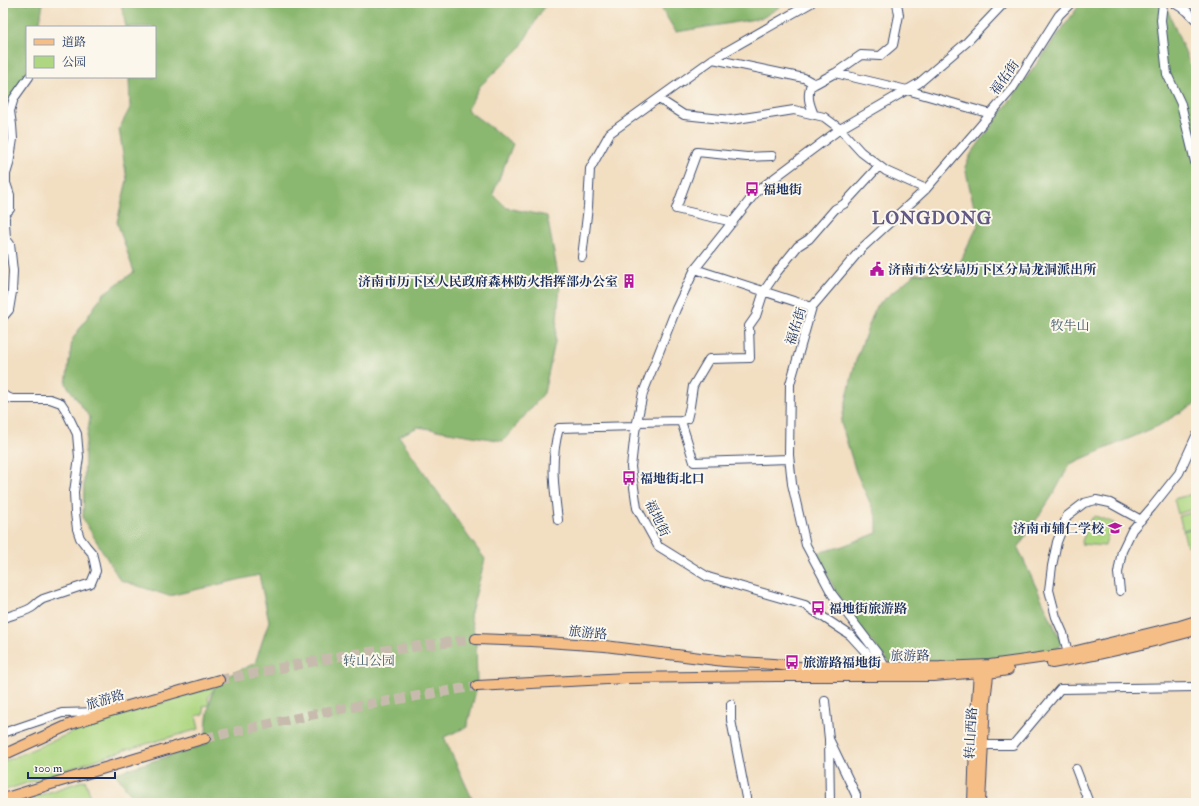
<svg xmlns="http://www.w3.org/2000/svg" width="1199" height="806" viewBox="0 0 1199 806" font-family="'IM FELL Double Pica','Noto Serif SC',serif">
<rect width="100%" height="100%" fill="#fbf7ec"/>
<filter id="ink" filterUnits="userSpaceOnUse"><feTurbulence type="fractalNoise" baseFrequency=".025" numOctaves="2"/><feDisplacementMap in="SourceGraphic" scale="8" xChannelSelector="R" yChannelSelector="G"/><feConvolveMatrix kernelMatrix="1 2 1 2 8 2 1 2 1" color-interpolation-filters="sRGB"/></filter>
<filter id="wash" filterUnits="userSpaceOnUse"><feTurbulence type="fractalNoise" baseFrequency=".012" numOctaves="4" result="noise"/><feDisplacementMap in="SourceGraphic" scale="16" xChannelSelector="R" yChannelSelector="G"/><feGaussianBlur stdDeviation="0.9" result="paint"/><feColorMatrix in="noise" values="0 0 0 0 0 0 0 0 0 0 0 0 0 0 0 0 0 1.4 0 .05"/><feComposite in="paint" operator="in"/></filter>
<g filter="url(#wash)">
<rect width="100%" height="100%" fill="#f2dec1"/>
<path fill="#afd782" stroke="#658370" d="M1196,493V508L1178,514L1174,499Z
M1196,511V526L1183,530L1179,516Z
M1095,516L1114,523L1108,534L1105,546L1081,544L1090,520Z
M1196,528V543L1187,546L1183,531Z
M216,686L208,698L209,705L203,706L204,714L196,716L199,729L125,750L3,791V762L85,727Z
M85,780L91,797L75,803H17Z"/>
<path fill="#8bb870" stroke="#537467" d="M3,3H43L39,27H27V74L9,100L3,104Z
M121,3H547L539,15L520,48L480,86L467,110L513,144L493,194L507,208L547,216L560,285L555,342L544,393L503,441L418,427L399,436L470,539L485,559L470,616L476,639L477,686L467,727L444,737L474,803H137L115,773L207,744C204,730 209,692 219,681C222,678 249,666 255,663L269,621L259,575L169,596L120,580L83,519L85,448L90,418L66,384L72,340L103,294L134,272L117,222L127,180L119,129L130,108L129,77H155V27H126Z
M658,3H786L762,18L676,32Z
M1081,3H1162L1168,11L1196,79V403L1158,426L1070,464L1054,493L1018,548L1062,643L1055,651L982,663L892,665C876,647 861,629 848,610C835,592 826,572 817,553L840,547L877,533V518L856,472L841,423L855,363L876,306L915,274L956,271L978,225L965,167L971,154Z"/>
</g>
<g filter="url(#ink)">
<g fill="none" stroke-linecap="round" stroke-linejoin="round">
<path stroke="#c7bbad" stroke-width="10" stroke-dasharray="10 5" stroke-linecap="butt" d="M219,680L346,655L476,639
M205,738L334,710L477,686"/>
<defs>
<path id="minor" d="M1163,3L1161,20L1167,74L1181,104L1196,166
M1174,3L1187,11L1196,20
M713,59L804,78L815,84L835,73L907,90L991,114
M834,74L861,55L880,56L893,45L899,15L897,3
M659,99L684,115L731,120L794,110L824,117L840,129L861,152L886,171L926,189
M814,115C810,105 807,98 810,87L818,82
M733,222L676,209L697,152L747,157L772,156
M582,257L588,207L590,169L610,133L713,59L811,3
M695,269L812,307
M3,317L9,310L12,292L13,271L10,244L6,239L5,222V214L10,209V195L6,183V174L9,164L13,139L12,125L10,111L14,98L29,77
M3,395L12,399H50L61,403L65,409L77,434L79,457L74,492L75,513L77,529L80,538L86,546L92,553L94,561L96,571L91,583L43,599C37,602 36,605 31,608C22,613 12,615 3,618
M681,421L687,419L690,406L693,386L709,359L750,358L749,326L756,316L764,291L777,272L798,246L809,239L835,209L844,204L879,166
M637,422L681,421L694,462L789,459
M558,520C554,488 550,460 559,428L637,426
M1120,591L1118,573L1122,551L1132,530L1152,507L1179,473L1196,436
M1068,653L1063,633L1056,617L1049,590L1052,566L1057,542L1067,516L1084,503L1096,500L1110,503L1141,520
M882,670L850,635L805,605L708,577L658,546L637,508L631,467L635,432L643,393L676,309L695,269L757,191L840,129L919,83L967,42L1004,3
M887,670L877,653L832,594L806,545L792,484L789,455L790,384L812,307L862,248L926,189L1012,89L1059,15L1071,3
M825,701L829,739L830,803
M731,704V720L747,803
M3,733L62,713L101,712
M830,741L856,795V803
M983,745H1013L1060,689L1196,687
M1076,769L1089,803
M1196,803V802"/>
<path id="major" d="M476,639L532,641L605,646L724,661L773,664L808,668L940,667L990,665L1060,655L1180,626L1196,621
M1052,663C1100,655 1148,643 1196,630
M477,686L626,678L777,676H934L979,672L988,673L1008,670
M3,755L71,724L107,712L219,680
M3,799L51,784L205,738
M973,803L976,716L979,672L978,667
M980,803L985,701L989,667"/>
</defs>
<use href="#minor" stroke="#3b496d" stroke-width="10"/>
<use href="#major" stroke="#3b496d" stroke-width="12"/>
<use href="#minor" stroke="#fff" stroke-width="8"/>
<use href="#major" stroke="#f6be87" stroke-width="10"/>
</g>
</g>
<defs>
<symbol id="bus-bare" viewBox="-9 -9 18 18"><path d="M-5-6H5V4H4V6H2V4H-2V6H-4V4H-5ZM-3.5-4V0h7V-4ZM-3.5 1.2v1.5H-2V1.2ZM2 1.2v1.5H3.5V1.2Z" fill="#b5179e" stroke="#fbf7ec" stroke-width="2.5" paint-order="stroke"/></symbol>
<symbol id="civic-bare" viewBox="-9 -9 18 18"><path d="M-.6-6.5H3V-4.5H.6V-3L4-1V1h2V6H-6V1h2V-1L-.6-3ZM-1.2 2.5V6h2.4V2.5Z" fill="#b5179e" stroke="#fbf7ec" stroke-width="2.5" paint-order="stroke"/></symbol>
<symbol id="building-bare" viewBox="-9 -9 18 18"><path d="M-4-6H4V6H1V3H-1V6H-4ZM-2.5-4.3h1.7v1.8h-1.7ZM.8-4.3h1.7v1.8H.8ZM-2.5-1h1.7V.8h-1.7ZM.8-1h1.7V.8H.8Z" fill="#b5179e" stroke="#fbf7ec" stroke-width="2.5" paint-order="stroke"/></symbol>
<symbol id="school-bare" viewBox="-9 -9 18 18"><path d="M0-5L7-2L0 1L-7-2ZM-4 1L0 2.5L4 1V4Q0 6-4 4Z" fill="#b5179e" stroke="#fbf7ec" stroke-width="2.5" paint-order="stroke"/></symbol>
</defs>
<g fill-rule="evenodd">
<use href="#bus-bare" x="742" y="179" width="20" height="20"/>
<use href="#civic-bare" x="867" y="259" width="20" height="20"/>
<use href="#building-bare" x="619" y="271" width="20" height="20"/>
<use href="#bus-bare" x="619" y="468" width="20" height="20"/>
<use href="#school-bare" x="1105" y="518" width="20" height="20"/>
<use href="#bus-bare" x="808" y="598" width="20" height="20"/>
<use href="#bus-bare" x="782" y="652" width="20" height="20"/>
</g>
<g text-anchor="middle" stroke-width="4" stroke-linejoin="round" paint-order="stroke">
<g font-size="13" fill="#1b2f5e" stroke="#fbf7ec">
<text transform="translate(1004 77) rotate(-54)" y="5">福佑街</text>
<text transform="translate(795 326) rotate(-72)" y="5">福佑街</text>
<text transform="translate(658 518) rotate(64)" y="5">福地街</text>
<text transform="translate(588 632) rotate(5)" y="5">旅游路</text>
<text x="910" y="660">旅游路</text>
<text transform="translate(105 699) rotate(-17)" y="5">旅游路</text>
<text transform="translate(970 733) rotate(-87)" y="5">转山西路</text>
</g>
<g font-size="13" font-weight="bold" fill="#1b2f5e" stroke="#fbf7ec" text-anchor="start">
<text x="763" y="194">福地街</text>
<text x="888" y="274">济南市公安局历下区分局龙洞派出所</text>
<text x="618" y="286" text-anchor="end">济南市历下区人民政府森林防火指挥部办公室</text>
<text x="640" y="483">福地街北口</text>
<text x="1104" y="533" text-anchor="end">济南市辅仁学校</text>
<text x="829" y="613">福地街旅游路</text>
<text x="803" y="667">旅游路福地街</text>
</g>
<g font-size="13" fill="#405967" stroke="#fbf7ec">
<text x="1070" y="330">牧牛山</text>
<text x="369" y="665">转山公园</text>
</g>
<g font-size="17" font-weight="bold" letter-spacing="1" fill="#605885" stroke="#fbf7ec">
<text x="932" y="224">LONGDONG</text>
</g>
</g>
<rect width="1199" height="806" fill="none" stroke="#fbf7ec" stroke-width="16"/>
<rect x="26" y="26" width="130" height="52" fill="#fbf7ec" stroke="#a1a7b3"/>
<rect x="34" y="39" width="20" height="6" fill="#f6be87" stroke="#a1a7b3"/>
<text x="62" y="46" font-size="12" fill="#1b2f5e">道路</text>
<rect x="34" y="56" width="20" height="12" fill="#afd782" stroke="#a1a7b3"/>
<text x="62" y="66" font-size="12" fill="#1b2f5e">公园</text>
<path d="M28 772v6h87v-6" fill="none" stroke="#1b2f5e" stroke-width="2"/>
<text x="34" y="772" font-size="12" fill="#1b2f5e" stroke="#fbf7ec" stroke-width="3" paint-order="stroke">100 m</text>
</svg>
